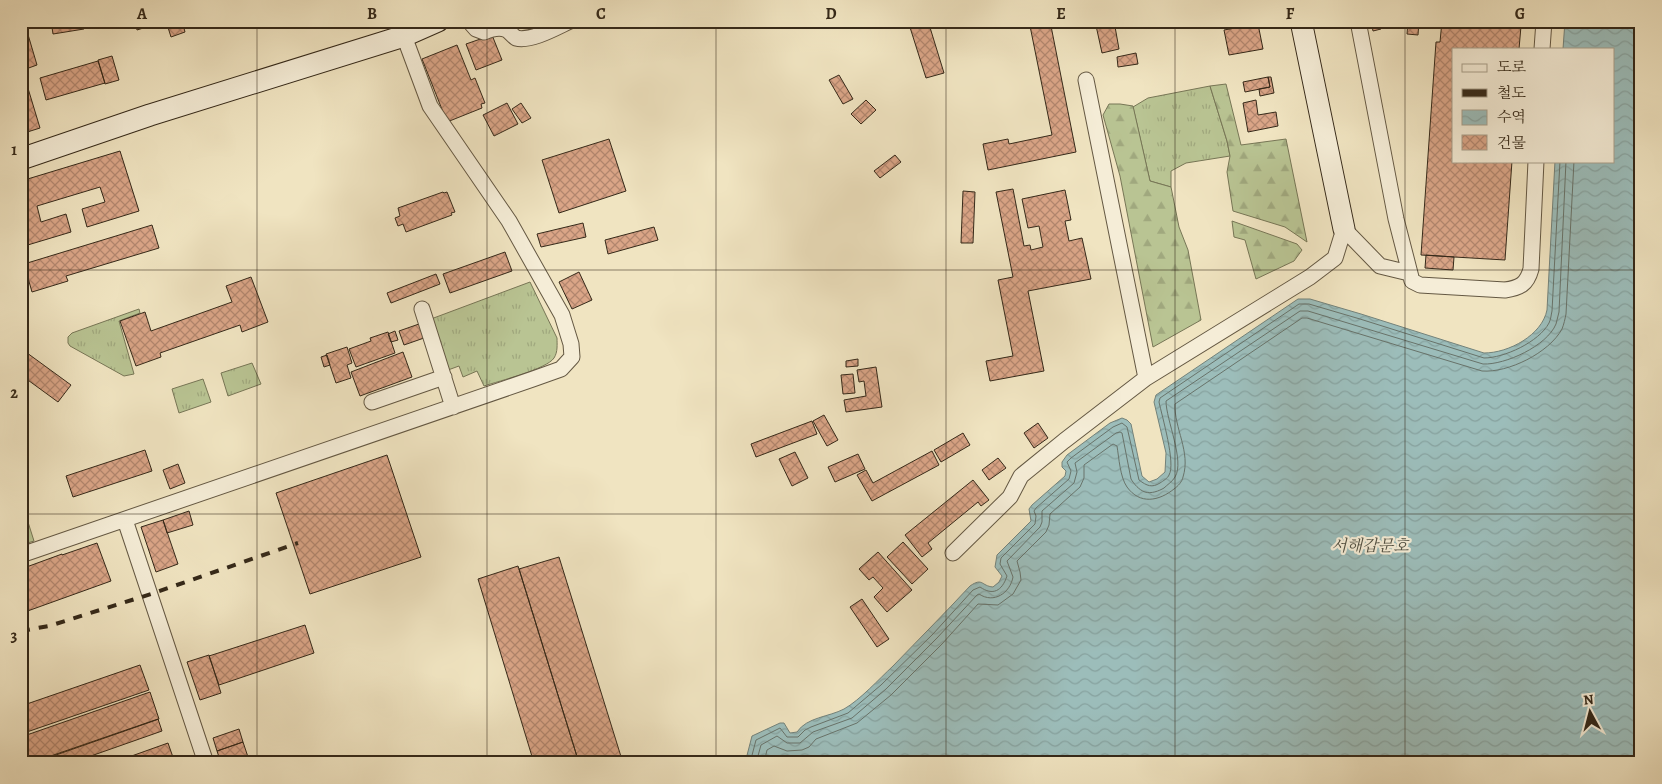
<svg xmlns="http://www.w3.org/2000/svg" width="1662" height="784" viewBox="0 0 1662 784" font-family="Alegreya,'Noto Serif KR',serif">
<defs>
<pattern id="grass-tufts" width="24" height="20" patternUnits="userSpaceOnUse" patternTransform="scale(1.25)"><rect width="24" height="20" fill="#b9c493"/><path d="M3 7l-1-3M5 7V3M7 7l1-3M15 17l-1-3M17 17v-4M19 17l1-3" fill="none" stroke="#a0a87e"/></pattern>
<pattern id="forest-firs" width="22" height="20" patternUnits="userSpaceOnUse" patternTransform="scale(1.25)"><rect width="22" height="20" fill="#b9c493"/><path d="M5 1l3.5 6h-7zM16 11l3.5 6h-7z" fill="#a0a87e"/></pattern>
<pattern id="water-waves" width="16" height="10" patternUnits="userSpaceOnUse" patternTransform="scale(1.25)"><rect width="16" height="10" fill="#9cbdba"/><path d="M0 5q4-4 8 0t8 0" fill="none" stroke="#87a29f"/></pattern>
<pattern id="building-cross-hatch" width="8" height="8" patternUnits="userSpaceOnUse" patternTransform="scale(1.25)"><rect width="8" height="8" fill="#daa587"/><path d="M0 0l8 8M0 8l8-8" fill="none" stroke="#b2866e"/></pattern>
</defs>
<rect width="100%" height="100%" fill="#f0e4c1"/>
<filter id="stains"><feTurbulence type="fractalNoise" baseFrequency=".004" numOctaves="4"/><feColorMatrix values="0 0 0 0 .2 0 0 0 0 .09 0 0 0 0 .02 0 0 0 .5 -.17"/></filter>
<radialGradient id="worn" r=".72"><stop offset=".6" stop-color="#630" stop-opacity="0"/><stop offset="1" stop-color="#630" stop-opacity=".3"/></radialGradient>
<path fill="url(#grass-tufts)" stroke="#777656" d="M1210,86L1227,141L1230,156L1186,163L1171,171V187L1150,181L1133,107L1148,98Z
M530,282L557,338C557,344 558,352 554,358C547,369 499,381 484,386L477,371L463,377L459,366L448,370L431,319Z
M139,309L140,313L119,321L134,374L124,376L70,346L68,343V337L72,333Z
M252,363L261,384L228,396L221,373Z
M203,379L211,402L179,413L172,389Z"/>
<path fill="url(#forest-firs)" stroke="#777656" d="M1226,84L1241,145L1286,139L1307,242L1285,227L1233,211L1227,172L1230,156L1227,141L1210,86Z
M1109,104H1120L1133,106L1150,181L1171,187L1179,227L1188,250L1201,320L1153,347L1120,176L1103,115Z
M1232,221L1297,244L1302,250L1294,261L1256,279L1245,240L1234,237Z"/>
<path fill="#b9c493" stroke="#777656" d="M21,500L34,541L21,545Z"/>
<path fill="url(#water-waves)" stroke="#73827a" d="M1565,21H1641V763H745L752,736L780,723H784L790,733L797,732C807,717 829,717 844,709C860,700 879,679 893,666C919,639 945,613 970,586C983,577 981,586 993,587L999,582L1002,576L995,567L997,555L1031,521L1029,509L1032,505L1065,476L1066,471L1062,467V462L1067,455L1110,423L1122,418L1127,420L1131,424L1142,476L1149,482L1157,479L1165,472L1166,453L1154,402L1156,395L1298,299H1310L1361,314L1484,353C1509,353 1542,335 1547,310L1555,161H1613V49H1563Z"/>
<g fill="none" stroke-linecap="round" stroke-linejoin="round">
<path stroke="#68736a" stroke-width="1" d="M750,763L756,740L780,728L787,737H798L805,730L811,727L848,713L881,685L933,634L973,590L980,587C993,596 1002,591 1007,576L1000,564L1001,558L1035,524L1036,516L1034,511L1036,508L1069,479L1071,471L1067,462L1071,458L1113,427L1122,423L1127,427L1139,480C1147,486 1152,488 1160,483C1163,481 1168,478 1169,475C1176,464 1162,416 1159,402L1160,398L1299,304H1309L1360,319L1484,358C1504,358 1539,342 1549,323C1551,319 1551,315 1552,311L1560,161
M756,763L761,745L777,736L787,743H800L813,732L852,718L886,689L937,638L977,595L979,594C994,604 1010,593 1013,577L1007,561L1040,527L1042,522V511L1074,483L1077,472L1075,463L1116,433L1120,432L1122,433L1131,479C1134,484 1139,490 1145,492C1151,494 1159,491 1164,488C1167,485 1173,481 1175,477C1185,461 1166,420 1166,401L1300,311H1308L1483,364C1505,365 1547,346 1556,324C1557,320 1558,316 1559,312L1566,161
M764,763L767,750L774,746L787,751L802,750L809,747L816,739L857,723L891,695L942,644L978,604L998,605L1013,594L1021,580L1020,572L1017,561L1046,532L1049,525L1050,514L1080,487L1084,478V465L1113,444L1117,446C1119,458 1120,477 1127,487C1140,505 1159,501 1174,489C1178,486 1182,482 1183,477C1191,452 1174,428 1175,404L1302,318H1307L1482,371C1508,373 1549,353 1562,329C1564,324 1565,319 1566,314L1574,161"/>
</g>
<path fill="url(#building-cross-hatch)" stroke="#352919" d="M21,21H24L37,65L23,70L21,63Z
M51,21H83L84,29L53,34Z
M135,21H155L156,24L137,30Z
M166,21H182L185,32L171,37Z
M908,21H928L944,73L926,78Z
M1029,21H1050L1076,152L988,170L983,144L1008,139L1009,144L1052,135Z
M1069,21H1085L1086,25L1070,28Z
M1095,21H1114L1119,49L1102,53Z
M1371,21H1379L1381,29L1373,31Z
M1408,21H1419L1418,35L1407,34Z
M1442,21L1521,26L1519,49H1453V161H1512L1505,260L1421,255L1436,42H1440Z
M1258,24L1263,49L1229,55L1224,30Z
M492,35L502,60L476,70L466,44Z
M457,45L471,80L475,78L485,103L481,104L482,108L447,122L422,59Z
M1136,53L1138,64L1118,67L1117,57Z
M112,56L119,80L105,84L98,60Z
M98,61L105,83L46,100L40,78Z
M24,75L40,128L21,134V76Z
M839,75L853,99L843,104L829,80Z
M1268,77H1271L1274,93L1260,96L1259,89L1270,87Z
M1268,77L1270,87L1245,92L1243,82Z
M866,100L876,110L861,124L851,114Z
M1256,100L1258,115L1276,112L1278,126L1248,132L1243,103Z
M507,103L518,124L494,136L483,115Z
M521,103L531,118L522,123L512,109Z
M609,139L626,191L559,213L542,160Z
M120,151L139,211L87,227L82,209L105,202L100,187L37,206L41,222L66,214L71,232L21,247V181Z
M895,155L901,162L880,178L874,171Z
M1013,189L1024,246L1030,245L1031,250L1043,247L1039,226L1028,228L1022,199L1065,190L1071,220L1065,221L1069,241L1082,238L1091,279L1028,291L1044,371L990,381L986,361L1013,356L998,280L1013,277L996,192Z
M963,191L975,192L973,243H961Z
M443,192L444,193L447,192L455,212L451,213L452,215L406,232L403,224L398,226L395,218L400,216L398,208Z
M583,223L586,237L541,247L537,234Z
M152,225L159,248L66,276L68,281L32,292L24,264Z
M654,227L658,240L608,254L605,240Z
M505,252L512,271L450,293L443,274Z
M1426,255L1454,257L1453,270L1425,268Z
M579,272L592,300L572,309L559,282Z
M436,274L440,284L391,303L387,293Z
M251,277L268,322L242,332L240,325L160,353L161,357L136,366L120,321L145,312L151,331L232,302L226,286Z
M419,324L424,338L404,345L399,331Z
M395,331L398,340L391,342L388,334Z
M388,332L395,353L356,367L349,349L371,341L370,338Z
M347,347L352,363L347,365L351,378L336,383L326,354Z
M23,350L71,385L58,402L21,375V353Z
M403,352L412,377L360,396L351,372Z
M327,355L330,365L324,367L321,357Z
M858,359V366L846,367V361Z
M876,367L882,407L846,412L844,400L866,396L864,381L859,382L857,370Z
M853,374L855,393L843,394L841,375Z
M824,415L838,440L827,446L813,421Z
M812,421L817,434L756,457L751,444Z
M1038,423L1048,438L1034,448L1024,433Z
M963,433L970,445L941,462L934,450Z
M145,450L152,471L73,497L66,476Z
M932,451L939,465L872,501L857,475L866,470L873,483Z
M795,452L808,478L792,486L779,459Z
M858,454L865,469L835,482L828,467Z
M387,455L421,557L310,594L276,493Z
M998,458L1006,468L989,480L982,470Z
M178,464L185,483L170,489L163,470Z
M973,480L989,500L981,506L978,502L928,543L932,549L922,557L905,535Z
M189,511L193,525L167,533L163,520Z
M163,520L178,564L156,572L141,527Z
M903,542L928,569L912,584L887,557Z
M97,543L111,581L22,613L24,618L21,619V569L62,554V555Z
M878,552L912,590L887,612L874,597L883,588L873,577L869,580L859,569Z
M559,557L623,763H579L519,569Z
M518,566L519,569L579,763H534L478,579Z
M862,599L889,639L877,647L850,607Z
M305,625L314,653L219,685L209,656Z
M209,655L221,693L200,700L187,662Z
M140,665L149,690L21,734V706Z
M150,692L159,719L33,763H21V737Z
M158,719L162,731L71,763H44L42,759Z
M239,729L243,742L217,751L213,738Z
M243,742L250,763H221L217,751Z
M168,743L175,763H112Z"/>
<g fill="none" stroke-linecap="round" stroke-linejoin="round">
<defs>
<path id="street" d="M469,21L476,29L484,32C491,29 499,26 507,30C510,32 513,36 516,38C531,42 557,27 570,21
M1358,21L1396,219L1412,281L1420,285L1505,290C1520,288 1527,284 1531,269L1536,161
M1542,49L1544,21
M1086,80L1146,378
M422,309L453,407
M372,402L444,377
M125,520L206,763
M953,553L1010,497L1021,476L1064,441L1146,378L1310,277L1335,258L1344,229L1380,266L1409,273
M21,555L533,379L561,369L572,357L571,344L562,315L509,221L430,106L404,36"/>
<path id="secondary" d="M1301,21L1344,229
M21,159L150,115L404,36L438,21"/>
</defs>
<use href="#street" stroke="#645843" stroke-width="17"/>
<use href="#secondary" stroke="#352919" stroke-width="23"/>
<use href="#street" stroke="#f5edd7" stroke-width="15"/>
<use href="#secondary" stroke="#f5edd7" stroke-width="21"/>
<path stroke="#352919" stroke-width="4" stroke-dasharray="9 9" stroke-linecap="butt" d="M21,631L49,626L151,594L298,543"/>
</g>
<path fill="none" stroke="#352919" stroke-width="1" stroke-opacity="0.55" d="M257,21V763M487,21V763M716,21V763M946,21V763M1175,21V763M1405,21V763M21,270H1641M21,514H1641"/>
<g text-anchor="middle" stroke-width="4.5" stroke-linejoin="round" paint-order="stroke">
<g font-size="16" font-style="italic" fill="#4f4e41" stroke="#f5edd7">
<text x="1370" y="551">서해갑문호</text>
</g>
</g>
<rect width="1662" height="784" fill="none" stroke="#f0e4c1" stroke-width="55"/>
<rect x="1452" y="48" width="162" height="115" fill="#f5edd7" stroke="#a89f8b"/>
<rect x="1462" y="64" width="25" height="8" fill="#f5edd7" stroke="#a89f8b"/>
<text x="1497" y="72" font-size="15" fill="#352919">도로</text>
<rect x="1462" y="89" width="25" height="8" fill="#352919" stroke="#a89f8b"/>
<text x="1497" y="98" font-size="15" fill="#352919">철도</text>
<rect x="1462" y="110" width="25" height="15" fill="url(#water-waves)" stroke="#a89f8b"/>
<text x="1497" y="122" font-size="15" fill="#352919">수역</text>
<rect x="1462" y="135" width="25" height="15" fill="url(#building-cross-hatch)" stroke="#a89f8b"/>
<text x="1497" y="148" font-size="15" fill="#352919">건물</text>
<g transform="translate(1590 712) rotate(353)" stroke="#f5edd7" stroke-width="4" paint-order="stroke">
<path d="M0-4L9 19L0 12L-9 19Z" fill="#352919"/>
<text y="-8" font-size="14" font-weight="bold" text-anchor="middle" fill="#352919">N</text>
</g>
<rect x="28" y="28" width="1606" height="728" fill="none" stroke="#352919" stroke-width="2"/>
<g font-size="16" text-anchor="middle" font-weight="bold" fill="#352919">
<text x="142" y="19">A</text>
<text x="372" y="19">B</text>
<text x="601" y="19">C</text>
<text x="831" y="19">D</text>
<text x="1061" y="19">E</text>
<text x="1290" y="19">F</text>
<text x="1520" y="19">G</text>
<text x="14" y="155">1</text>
<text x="14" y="398">2</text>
<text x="14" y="641">3</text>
</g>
<rect width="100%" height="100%" filter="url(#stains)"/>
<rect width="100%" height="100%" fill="url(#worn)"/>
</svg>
